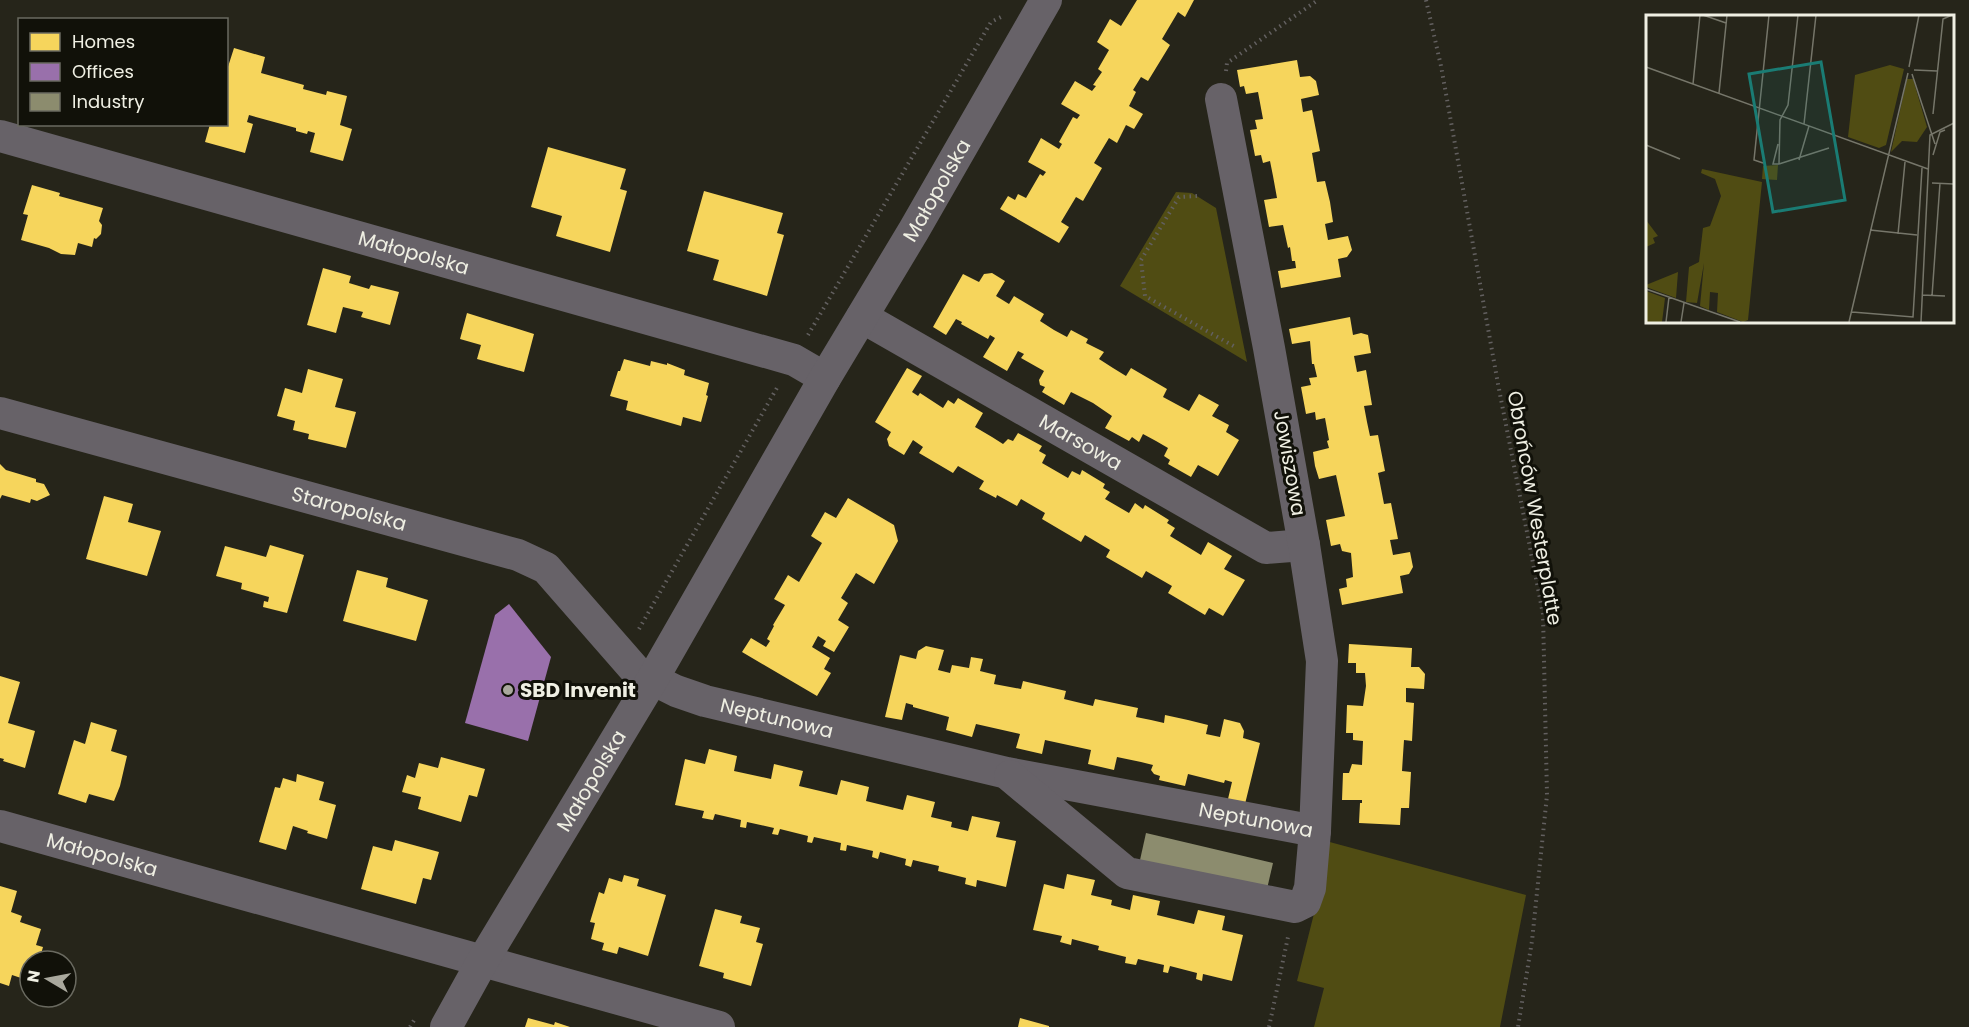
<svg xmlns="http://www.w3.org/2000/svg" width="1969" height="1027" viewBox="0 0 1969 1027" font-family="Poppins,sans-serif">
<rect width="100%" height="100%" fill="#26251a"/>
<path fill="#504c13" d="M1176,192L1192,193L1216,208L1247,362L1120,286Z
M1326,841L1526,895L1500,1027H1314L1324,988L1297,981L1323,878Z"/>
<path fill="#f6d55c" d="M1137,0H1194L1185,17L1178,12L1162,39L1170,45L1148,81L1141,77L1133,90L1136,92L1129,106L1143,114L1134,129L1126,125L1117,143L1109,138L1094,163L1102,168L1083,201L1076,197L1061,222L1069,227L1059,243L1000,209L1008,196L1015,200L1018,194L1026,198L1040,174L1043,176L1046,172L1028,162L1041,138L1059,149L1062,144L1059,142L1073,117L1077,119L1080,115L1061,104L1075,81L1092,91L1096,86L1093,85L1102,72L1098,69L1109,50L1097,42L1110,19L1121,26Z
M234,48L265,57L261,73L304,85L303,89L326,95L327,91L347,96L340,125L352,129L343,161L310,152L315,133L308,131L307,134L296,131V128L249,115L247,122L253,124L245,153L205,142L210,124H226V73Z
M1297,60L1300,77L1310,76L1316,81L1319,95L1301,99L1303,112L1312,110L1320,151L1312,153L1317,182L1325,181L1330,202L1333,222L1325,224L1328,240L1348,236L1352,250L1347,257L1338,259L1341,277L1281,288L1278,271L1296,268L1295,261H1292L1290,247L1288,248L1283,225L1269,227L1264,200L1277,198L1273,176L1270,161L1263,163L1261,155L1255,156L1250,130L1257,129L1255,120L1263,119L1258,92L1246,94L1244,86L1240,87L1237,70Z
M548,147L626,169L620,189L627,191L610,252L556,236L562,216L531,207Z
M32,185L60,193L59,196L103,208L99,221L102,225L101,234L96,239L94,238L92,247L78,243L75,255L61,254L49,248L21,240L28,215L23,214Z
M704,191L783,213L777,233L784,235L767,296L713,280L719,260L687,251Z
M323,268L351,276L349,283L369,289L371,285L399,292L390,325L361,317L363,312L343,307L336,333L307,325Z
M992,273L1005,281L996,296L1009,304L1014,296L1044,314L1040,321L1054,330L1067,337L1071,330L1088,339L1086,343L1104,352L1099,359L1113,368L1126,376L1131,368L1167,389L1163,397L1189,411L1199,394L1219,405L1212,416L1229,425L1226,432L1239,440L1218,476L1198,465L1191,477L1168,464L1170,460L1164,456L1168,448L1156,441L1143,434L1139,442L1132,437L1129,441L1105,428L1112,416L1093,403L1071,392L1064,405L1042,392L1045,387L1040,385L1039,380L1044,371L1021,358L1024,354L1018,351L1007,371L983,357L995,338L990,335L988,339L961,324L962,322L956,319L946,335L933,327L963,274L979,282L984,274Z
M467,313L534,334L524,372L477,359L481,345L460,339Z
M1350,317L1353,335L1361,333L1368,335L1371,353L1354,356L1357,372L1366,370L1372,405L1364,406L1367,422L1370,436L1378,435L1385,471L1378,473L1384,504L1391,503L1398,539L1390,540L1393,555L1410,552L1413,567L1409,574L1400,576L1403,593L1342,605L1339,589L1347,587L1346,579L1353,577L1351,553L1342,551L1340,544L1331,546L1326,520L1345,516L1336,475L1319,479L1315,466L1313,452L1329,448L1327,441L1329,440L1325,418L1316,420L1315,412L1306,414L1301,387L1311,385L1309,378L1317,377L1314,364H1312L1310,341L1292,344L1289,329Z
M624,359L650,366L651,361L667,365V363L685,370L684,375L709,383L706,395L708,396L701,422L683,417L681,426L626,410L628,401L610,396L618,371H620Z
M907,368L922,376L912,392L918,396L920,393L943,408L948,400L954,404L958,398L983,413L975,427L992,437L1003,444L1008,439L1013,441L1018,433L1042,446L1039,451L1046,455L1042,463L1068,478L1072,471L1080,475L1082,470L1105,484L1103,488L1110,492L1105,499L1129,513L1135,503L1143,509L1145,505L1169,520L1167,523L1175,528L1170,536L1201,555L1208,542L1232,556L1224,569L1245,580L1223,616L1209,608L1205,615L1168,593L1172,586L1146,571L1142,578L1125,568L1106,557L1110,550L1085,535L1081,542L1042,519L1045,513L1021,499L1017,506L997,495L996,498L979,489L984,481L958,466L953,473L919,453L923,447L913,440L904,455L889,446L887,439L891,432L875,422Z
M308,369L343,379L335,407L356,412L346,448L308,439L309,434L293,430L295,421L277,416L285,388L302,393Z
M0,464L6,470L36,479V482L44,484L50,495L37,501L31,499L30,503L2,495L0,499Z
M104,496L133,504L128,522L161,531L147,576L86,559Z
M848,498L894,525L898,541L874,584L856,573L841,598L848,603L838,620L849,627L834,652L823,646L826,641L818,636L812,647L830,658L824,669L831,673L817,696L742,652L751,638L766,647L770,641L767,639L774,626L773,625L785,605L774,599L788,575L799,582L822,543L811,536L825,512L836,518Z
M270,545L304,555L287,613L263,607L264,601L268,602L269,597L241,589L242,583L216,576L225,546L266,557Z
M357,570L388,578L386,587L428,600L416,641L343,621Z
M1349,644L1412,648L1411,667H1419L1425,674L1424,689L1406,688V702L1414,703L1412,741L1404,740L1403,755L1402,771L1411,772L1409,808H1401L1400,825L1359,823L1360,803H1362V800H1342L1343,773H1349L1352,764L1362,765L1363,741L1353,740V733H1346L1347,705L1363,706L1366,686L1365,673H1356V663H1348Z
M926,646L944,650L938,670L950,673L952,665L969,668L971,657L983,659L980,671L996,675L994,684L1021,689L1023,681L1066,691L1064,699L1093,706L1095,699L1138,708L1136,717L1151,720L1164,723L1165,715L1188,720L1208,725L1206,734L1220,737L1224,719L1240,723L1244,731L1243,738L1260,743L1245,804L1228,799L1232,782L1225,780L1224,783L1188,774L1185,786L1159,780L1160,776L1154,774L1151,770L1153,765L1141,762L1117,757L1114,770L1088,764L1091,750L1045,740L1042,754L1016,748L1020,734L976,724L972,737L946,730L949,717L913,707V705L906,703L902,720L885,717L900,655L916,659L918,651Z
M0,676L20,682L8,723L35,731L25,768L3,761L4,759L0,758Z
M91,722L117,730L111,751L127,756L120,786L114,801L89,794L86,803L58,794L74,740L85,744Z
M709,749L737,756L734,771L771,779L774,764L803,771L799,786L837,795L841,780L869,787L866,801L903,810L907,795L935,802L931,817L952,822L951,827L968,831L972,816L1000,822L996,837L1016,841L1006,887L977,880L976,887L965,884L966,878L938,871L939,866L913,860L911,867L905,865L906,859L880,852L878,859L872,857L873,851L847,845L846,851L840,850L841,843L814,837L812,843L807,842L808,836L780,829L778,835L772,834L774,828L747,822L746,828L740,827L741,820L715,814L713,820L702,818L704,811L675,805L685,759L705,764Z
M441,757L485,769L477,797L469,795L461,822L418,809L421,797L402,792L407,775L415,778L419,763L438,768Z
M297,774L324,782L319,800L336,805L327,839L307,833L308,831L293,826L286,850L259,842L275,787L280,788L283,778L296,782Z
M395,840L439,852L431,880L423,878L416,904L361,889L373,846L392,851Z
M1067,874L1095,880L1091,895L1112,900L1111,905L1130,910L1133,895L1160,901L1157,915L1194,924L1198,910L1225,916L1222,930L1243,935L1232,981L1203,974L1202,981L1196,979L1197,973L1170,966L1168,973L1163,972L1164,965L1138,959L1136,965L1125,963L1126,957L1098,950L1099,946L1072,939L1071,945L1060,942L1062,936L1033,930L1044,884L1064,889Z
M624,875L639,879L637,886L666,895L648,956L619,947L617,954L602,950L604,943L591,939L595,923L590,922L599,892L604,894L609,878L622,882Z
M0,886L17,891L11,912L22,916L20,922L41,929L36,945L43,947L39,961H30V981L12,975L9,986L0,983Z
M715,909L742,916L740,923L760,928L756,942L763,944L751,986L723,978L724,973L699,966Z
M528,1018L554,1025L555,1022L570,1027H525Z
M1020,1018L1049,1026V1027H1018Z"/>
<path fill="#9970ab" d="M509,604L551,657L528,741L465,723L495,615Z"/>
<path fill="#8c8c6e" d="M1146,833L1273,863L1267,889L1140,860Z"/>
<g fill="none" stroke-linecap="round" stroke-linejoin="round">
<path stroke="#636060" stroke-width="4" stroke-dasharray="1.5 4.5" stroke-linecap="butt" d="M1426,0L1441,66L1498,384L1543,614L1547,795L1532,941L1518,1027
M1226,71L1227,63L1318,0
M1197,196L1179,197L1141,260L1145,296L1237,348
M808,335L991,22L1001,17
M639,629L778,386
M410,1027L416,1017
M1269,1027L1288,937"/>
<g stroke="#676268" stroke-width="32">
<path id="s1" d="M0,136L794,360L825,378"/>
<path id="s2" d="M862,317L1266,548L1304,545"/>
<path id="s3" d="M0,413L518,555L546,568L636,671L676,691L705,701L1007,773L1315,831"/>
<path d="M1010,776L1127,873L1295,907L1305,902L1310,888L1315,831L1322,661L1304,545L1269,348L1221,99"/>
<path id="s4" d="M0,826L719,1027"/>
<path id="s5" d="M446,1027L482,962L652,680L825,378L914,230L1046,0"/>
</g>
</g>
<circle fill="#a9a89d" stroke="#111109" stroke-width="2" cx="508" cy="690" r="6"/>
<g text-anchor="middle" stroke-width="6" stroke-linejoin="round" paint-order="stroke">
<g font-size="20" fill="#efefe3" stroke="#111109">
<text dy="7" stroke="none"><textPath href="#s5" startOffset="970">Małopolska</textPath></text>
<text dy="7" stroke="none"><textPath href="#s1" startOffset="430">Małopolska</textPath></text>
<text dy="7" stroke="none"><textPath href="#s2" startOffset="252">Marsowa</textPath></text>
<text transform="translate(1290 463) rotate(80)" y="7">Jowiszowa</text>
<text dy="7" stroke="none"><textPath href="#s3" startOffset="362">Staropolska</textPath></text>
<text transform="translate(1535 508) rotate(80)" y="7">Obrońców Westerplatte</text>
<text dy="7" stroke="none"><textPath href="#s3" startOffset="854">Neptunowa</textPath></text>
<text dy="7" stroke="none"><textPath href="#s5" startOffset="286">Małopolska</textPath></text>
<text dy="7" stroke="none"><textPath href="#s3" startOffset="1344">Neptunowa</textPath></text>
<text dy="7" stroke="none"><textPath href="#s4" startOffset="106">Małopolska</textPath></text>
</g>
<g font-size="20" font-weight="bold" fill="#efefe3" stroke="#111109" text-anchor="start">
<text x="520" y="697">SBD Invenit</text>
</g>
</g>
<g transform="translate(1646 15)">
<rect width="308" height="308" fill="#26251a"/>
<path d="M244,50L258,54L240,130L233,133L202,122L209,60ZM261,64H267L281,112L271,127L256,126L245,137ZM132,150L131,165L116,164L117,151ZM56,154L116,167L102,305L97,307L71,297L72,278L64,277L63,295L54,291L58,248L51,288L40,287L43,252L53,247L57,213L64,211L75,181L69,164L55,158ZM0,205L12,221L7,223L9,228L0,232ZM32,257L30,283L0,272V270ZM0,276L19,283L16,307H0Z" fill="#504c13"/>
<path fill="none" stroke="#76766a" stroke-width="1.5" d="M57,0L80,8M0,52L282,154M263,52L273,0M268,55L291,56M266,59L289,129M47,69L54,0M73,78L81,0M308,79V99M287,99L297,4L306,0M158,109L170,0M132,129L127,149H133M0,130L34,144M287,140L294,117L299,115M153,145L163,111M117,148L108,145L123,0M133,149L134,105L142,90L152,0M133,149L183,133M286,168L308,169M224,215L271,220M252,219L259,147M0,274L94,307M276,280L299,281M286,281L294,168M206,297L267,302L276,153M20,307L23,282M35,307L38,288M203,307L262,58M275,307L284,120L308,108"/>
<path fill="#1a7c74" fill-opacity="0.15" stroke="#1a7c74" stroke-width="3" d="M175,47L199,185L127,197L103,59Z"/>
<rect width="308" height="308" fill="none" stroke="#efefe3" stroke-width="3"/>
</g>
<rect x="18" y="18" width="210" height="108" fill="#111109" stroke="#6a6a60" stroke-width="1.5"/>
<rect x="30" y="33" width="30" height="18" fill="#f6d55c" stroke="#6a6a60" stroke-width="1.5"/>
<text x="72" y="48" font-size="18" fill="#efefe3">Homes</text>
<rect x="30" y="63" width="30" height="18" fill="#9970ab" stroke="#6a6a60" stroke-width="1.5"/>
<text x="72" y="78" font-size="18" fill="#efefe3">Offices</text>
<rect x="30" y="93" width="30" height="18" fill="#8c8c6e" stroke="#6a6a60" stroke-width="1.5"/>
<text x="72" y="108" font-size="18" fill="#efefe3">Industry</text>
<g transform="translate(48 979) rotate(280)"><circle r="28" fill="#111109" stroke="#6a6a60" stroke-width="1.5"/>
<path d="M0-4.5L10 22L0 15L-10 22Z" fill="#a9a89d"/>
<text y="-9" font-size="16" font-weight="bold" text-anchor="middle" fill="#efefe3">N</text>
</g>
</svg>
